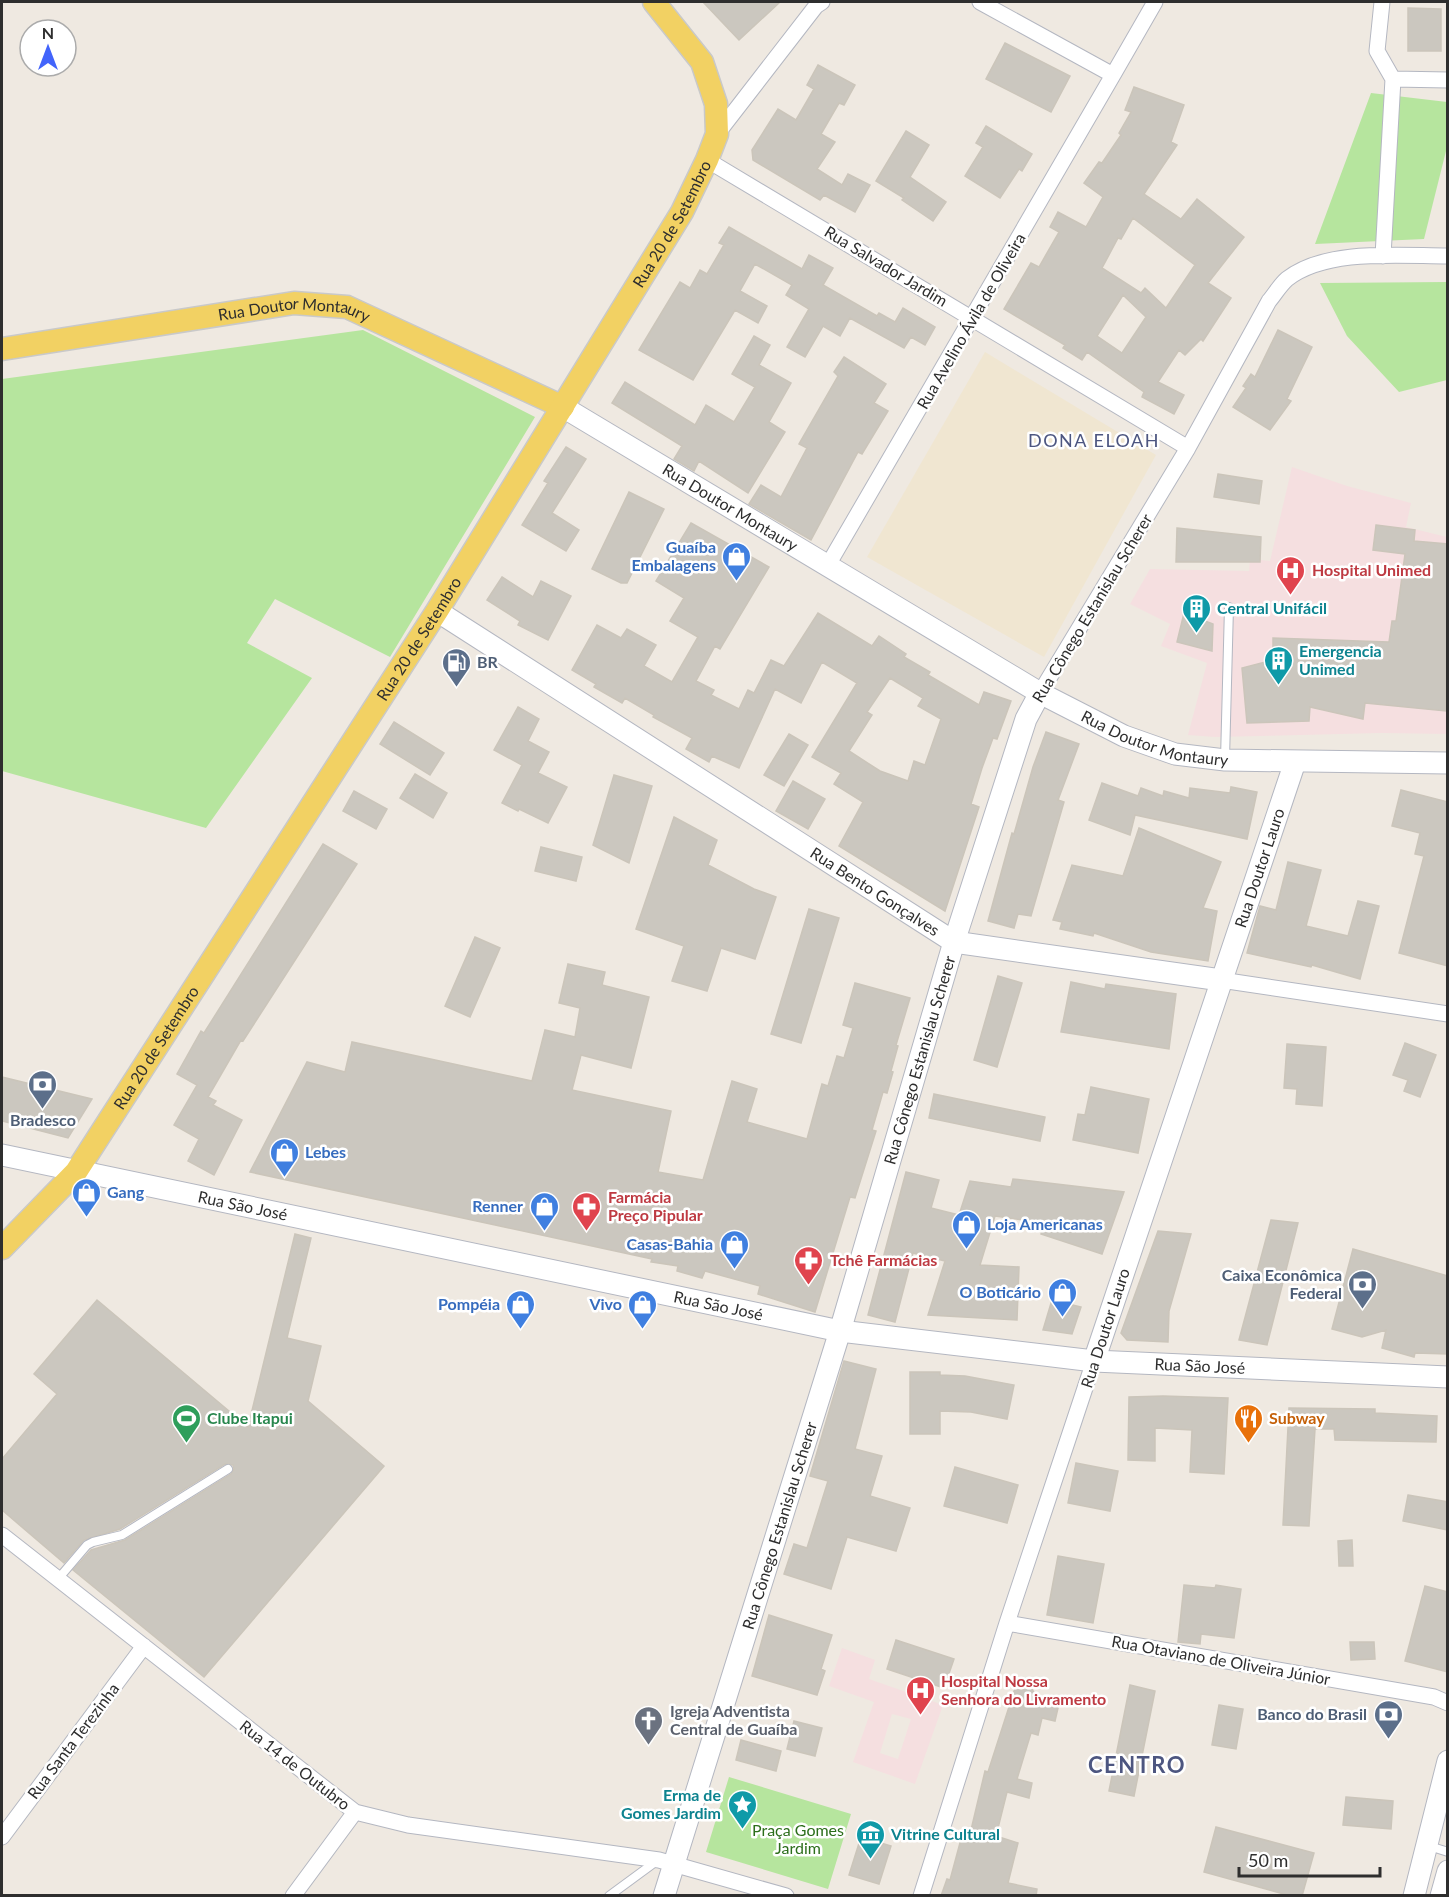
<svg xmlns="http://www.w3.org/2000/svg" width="1449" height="1897" viewBox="0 0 1449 1897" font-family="Lato,sans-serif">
<rect width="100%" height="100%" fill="#efe9e1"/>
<path fill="#f0e6d1" d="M985,352L1156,455L1044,657L867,557Z"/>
<path fill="#f5dfe0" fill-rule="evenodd" d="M1292,467L1347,486L1411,503L1406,527L1447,537V734L1381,733L1215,737L1188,735L1207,663L1161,646L1170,624L1130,604L1150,569L1249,571L1250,559L1270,561Z
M842,1648L875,1660L869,1679L943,1705L915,1784L853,1762L874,1702L829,1686ZM892,1714L911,1719L898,1759L880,1753Z"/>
<path fill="#b6e59e" d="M1371,93L1447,102V147L1424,239L1315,244Z
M1447,282V380L1399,392L1347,336L1320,283Z
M363,330L535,417L390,657L275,599L247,643L312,678L206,828L2,771V379Z
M729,1777L851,1814L828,1889L706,1852Z"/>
<path fill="#cbc7bf" stroke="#cbc5ba" stroke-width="1.5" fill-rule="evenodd" d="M703,2H780L739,40Z
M1408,8L1441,9V51H1408Z
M1005,43L1070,76L1051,112L986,79Z
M818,65L855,85L844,105L839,103L821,134L835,142L817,169L842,185L848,174L870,185L855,212L824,195L820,200L753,160L752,150L778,109L796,120L814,89L807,85Z
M1134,87L1184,105L1171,142L1177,145L1144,194L1181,219L1197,199L1244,237L1208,283L1231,298L1203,341L1201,339L1185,355L1179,350L1158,382L1184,395L1174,414L1142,397L1144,392L1087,352L1082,360L1063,348L1065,345L1004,309L1031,263L1039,267L1059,232L1050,227L1058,212L1086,227L1103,197L1084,183L1099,162L1102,163L1121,135L1119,133L1131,112L1125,110ZM1133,218L1195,265L1166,308L1145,288L1141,293L1102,268L1118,238L1121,239ZM1123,295L1146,317L1122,353L1097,336Z
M986,126L1032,154L1022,171L1019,169L1000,198L965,176L983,147L976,143Z
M906,131L929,145L910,177L946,202L933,221L902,200L904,198L876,181Z
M729,227L802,269L809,255L833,268L823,285L877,316L879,313L895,322L903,308L935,327L925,345L911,337L904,348L850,318L840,336L823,326L805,357L787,347L809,309L786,295L792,285L755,264L740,291L767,306L758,323L735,310L693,380L639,350L680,282L690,288L700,270L707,274L724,245L719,243Z
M1278,330L1312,347L1287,399L1291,401L1270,430L1233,407L1246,388L1243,386L1251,374L1255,377Z
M754,336L770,345L759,365L791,383L769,422L785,432L748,493L699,461L694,471L674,459L682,446L612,403L625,382L695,425L706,405L734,422L755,387L732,374Z
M844,357L886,384L874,403L888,411L862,454L858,452L811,540L749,504L761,485L781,497L807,448L799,444L838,376L834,372Z
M566,447L586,459L552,513L579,530L566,551L522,525L548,483L544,481Z
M1218,474L1262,481L1259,504L1214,497Z
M629,492L664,509L627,583H621L592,569Z
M691,523L769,567L720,649L715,646L696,681L714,690L711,695L739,709L748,690L754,693L771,660L784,666L818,613L872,646L879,636L906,654L904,657L930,672L928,675L979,705L984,692L1011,701L997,739L993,738L982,768L971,804L979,807L945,911L839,846L863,802L834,784L841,773L812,757L857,683L822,662L801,703L775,689L739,768L712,756L709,762L686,749L692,738L653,717L654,715L625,698L622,703L594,687L596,684L572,670L597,625L621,638L627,629L656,645L644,666L672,682L698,637L670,621L684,598L656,581ZM890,678L923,698L918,706L941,719L925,765L914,761L908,781L880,771L849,751L872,715L867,712Z
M1376,525L1415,530L1414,541L1448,544L1446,711L1365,703L1363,719L1310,707L1309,721L1247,723L1242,668L1273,660V638L1389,642L1392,621H1396L1405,554L1373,550Z
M1177,528L1261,537L1260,562H1176Z
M502,577L533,597L541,581L571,596L548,640L518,625L520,621L487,600Z
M1184,613L1213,624L1212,651L1177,642Z
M518,707L539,719L528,741L549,752L538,773L567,787L548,823L519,809L518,811L502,803L522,765L494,750Z
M394,722L444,753L430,775L380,744Z
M1046,732L1079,744L1058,800L1064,802L1031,916L1018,914L1014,928L988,921L1012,833L1014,834L1033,767Z
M789,734L808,745L784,786L764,775Z
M415,774L447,793L433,818L400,798Z
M614,775L652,786L629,863L593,845Z
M793,781L825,799L808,829L776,811Z
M1102,783L1138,796L1141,788L1163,796L1164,791L1189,798L1190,788L1230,793L1231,787L1257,792L1247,839L1135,815L1130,835L1089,820Z
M1401,790L1448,802V966L1399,953L1424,856L1415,854L1420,833L1392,826Z
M354,791L387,809L376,829L343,811Z
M674,817L717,840L708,865L754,889L776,897L755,959L721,948L707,991L672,981L684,946L636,929Z
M1139,828L1221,862L1203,908L1217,911L1208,961L1151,952L1094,933L1093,936L1060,929L1062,922L1053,920L1072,865L1123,876Z
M323,844L357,864L243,1041L241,1040L208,1097L216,1101L213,1105L242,1120L214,1175L188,1161L199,1139L174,1125L197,1085L177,1074L201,1031L204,1033Z
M541,847L582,857L576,881L535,871Z
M1288,862L1321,870L1306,926L1348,936L1358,901L1379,906L1360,979L1312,965L1311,967L1247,953L1260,906L1276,910Z
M809,909L839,918L801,1043L771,1034Z
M475,937L500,948L470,1017L445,1006Z
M568,964L605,972L602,985L649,997L631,1068L581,1055L572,1090L671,1111L658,1172L703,1180L732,1081L757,1089L747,1122L807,1139L822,1084L828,1086L837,1056L844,1058L853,1028L843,1025L855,983L910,998L896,1045L898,1046L891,1071L893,1072L887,1093L883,1092L872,1130L876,1131L855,1198L850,1197L815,1312L758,1294L760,1286L705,1271L702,1278L677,1271L678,1266L651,1262L652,1259L250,1172L307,1062L345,1072L352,1042L532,1081L545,1030L575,1037L580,1008L559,1003Z
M998,976L1022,983L997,1067L974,1060Z
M1071,982L1105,989L1106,984L1176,994L1169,1049L1061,1032Z
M1405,1043L1436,1055L1420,1097L1404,1091L1408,1080L1393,1075Z
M1287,1044L1326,1047L1322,1106L1296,1104L1297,1089L1284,1088Z
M2,1077L92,1099L68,1138L2,1121Z
M1091,1087L1149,1099L1138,1153L1073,1140L1078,1114L1085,1115Z
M934,1094L1045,1117L1040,1141L929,1118Z
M906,1172L939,1180L931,1208L959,1215L970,1181L1011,1187L1013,1179L1124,1192L1102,1254L1041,1234L1044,1223L995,1216L980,1265L1019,1267L1017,1320L928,1315L945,1261L913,1253L895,1322L868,1315Z
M1271,1220L1298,1223L1267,1345L1239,1340Z
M1158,1231L1191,1234L1169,1311L1168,1342L1127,1340L1121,1333Z
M295,1234L311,1238L287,1338L321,1346L308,1401L384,1466L204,1677L73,1570L91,1550L125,1540L231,1474L234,1469L233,1465L225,1464L120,1529L84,1540L64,1563L2,1510V1459L57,1394L34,1374L97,1300L248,1427Z
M1353,1249L1448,1276V1354L1415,1353L1414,1357L1382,1348L1386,1330L1362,1337L1332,1329Z
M1052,1300L1081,1307L1072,1334L1043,1330Z
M844,1361L876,1369L855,1449L882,1456L870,1496L910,1508L896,1551L847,1537L831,1589L784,1574L794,1544L807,1548L828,1481L810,1476Z
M910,1372H940V1375L965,1376L1014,1385L1007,1419L971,1412L940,1411V1434H910Z
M1163,1396L1228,1398L1224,1474L1190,1472L1192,1430L1155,1428V1461L1128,1460L1129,1397Z
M1289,1408L1375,1409V1413L1437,1416L1436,1442L1335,1440L1334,1429H1315L1309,1526L1283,1525Z
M1076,1463L1118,1471L1110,1511L1068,1503Z
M955,1467L1018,1485L1007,1523L944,1506Z
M1408,1495L1448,1502V1530L1403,1521Z
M1352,1540L1353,1566H1339L1338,1541Z
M1058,1556L1104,1564L1093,1623L1047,1615Z
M1184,1585L1215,1588L1216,1585L1241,1589L1234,1638L1201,1634L1200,1644L1178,1642Z
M1425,1586L1448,1592V1672L1405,1661Z
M769,1615L832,1635L821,1669L825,1671L817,1695L752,1676Z
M896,1640L954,1659L944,1688L887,1669Z
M1350,1642H1374L1375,1659L1351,1660Z
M1017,1682L1029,1684L1039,1701L1058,1708L1055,1721L1042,1718L1038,1735L1031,1733L1017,1779L1032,1783L1029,1798L1007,1792L996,1836L1018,1843L1008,1883L1037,1889L1036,1896H941L947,1879L950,1880L964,1828L971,1830L985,1771L988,1772Z
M1130,1685L1155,1691L1134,1796L1109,1791Z
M1219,1705L1243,1709L1236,1749L1212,1745Z
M794,1721L822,1728L815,1756L787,1749Z
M741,1740L781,1751L776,1771L736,1760Z
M1346,1797L1393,1801L1391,1829L1343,1825Z
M1216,1827L1314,1853L1302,1896H1291L1204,1872Z
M861,1837L891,1846L879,1884L849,1875Z"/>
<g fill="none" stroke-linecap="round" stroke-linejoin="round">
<defs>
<path id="lane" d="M1225,759L1229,607
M58,1579L87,1545L93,1542L122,1535L228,1469
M1429,1846L1448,1852
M609,1896L658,1860"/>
<path id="street" d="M980,2L1113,75L1155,2
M1382,2L1377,51L1393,79L1383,256
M1393,79L1448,80
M717,134L816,6L822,2
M707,160L1188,448
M828,565L1113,75
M1040,693L1188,448L1269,301C1275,294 1280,285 1287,279C1327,248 1400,256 1448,256
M1221,980L1448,1014
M2,1535L355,1812L408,1825L659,1860L786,1896
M1007,1623L1434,1697L1448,1703
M2,1837L144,1646
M293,1896L355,1812
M921,1896L1007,1623L1094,1361"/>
<g id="secondary">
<path id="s1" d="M563,407L1040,693L1124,736L1175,754L1225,760L1448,763"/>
<path id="s2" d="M437,611L954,942L1221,980"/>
<path id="s3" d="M2,1155L840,1331L1094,1361L1448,1377"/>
<path id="s4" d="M1094,1361L1295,762"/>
<path id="s5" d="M664,1896L840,1331L954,942L1026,719L1040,693"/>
<path d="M1414,1896L1448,1761"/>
<path d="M1441,1896L1448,1871"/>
</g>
<g id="primary">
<path id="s6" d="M2,349L294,303L347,307L563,407"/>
<path id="s7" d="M2,1248L76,1172L437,611L682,212L707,160L717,134L716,104L702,62L654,2"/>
</g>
</defs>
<use href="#lane" stroke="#b4b7c1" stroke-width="10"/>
<use href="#street" stroke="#b4b7c1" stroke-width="17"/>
<use href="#secondary" stroke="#b4b7c1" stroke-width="23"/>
<use href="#primary" stroke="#c9c9c9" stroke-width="25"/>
<use href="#lane" stroke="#fff" stroke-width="8"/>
<use href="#street" stroke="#fff" stroke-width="15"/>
<use href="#secondary" stroke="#fff" stroke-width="21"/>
<use href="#primary" stroke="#f2d163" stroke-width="22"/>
</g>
<defs>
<symbol id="shop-pin" viewBox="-11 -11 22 30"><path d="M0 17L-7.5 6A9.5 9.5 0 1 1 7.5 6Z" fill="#3f7fe0" stroke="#fff"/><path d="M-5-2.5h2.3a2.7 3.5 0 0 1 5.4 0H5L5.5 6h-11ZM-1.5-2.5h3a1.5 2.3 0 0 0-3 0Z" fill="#fff"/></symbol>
<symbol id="hospital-pin" viewBox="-11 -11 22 30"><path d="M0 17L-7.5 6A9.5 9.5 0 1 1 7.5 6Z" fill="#e0444e" stroke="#fff"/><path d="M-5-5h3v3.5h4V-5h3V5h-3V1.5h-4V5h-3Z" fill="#fff"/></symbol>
<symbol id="building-pin" viewBox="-11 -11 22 30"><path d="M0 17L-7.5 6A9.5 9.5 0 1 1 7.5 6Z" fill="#0f9aa8" stroke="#fff"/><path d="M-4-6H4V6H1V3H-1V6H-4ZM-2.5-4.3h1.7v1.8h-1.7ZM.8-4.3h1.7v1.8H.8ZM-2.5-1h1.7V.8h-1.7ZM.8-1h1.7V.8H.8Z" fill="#fff"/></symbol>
<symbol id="fuel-pin" viewBox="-11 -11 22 30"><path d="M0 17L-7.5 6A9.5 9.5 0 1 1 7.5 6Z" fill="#5c6f8a" stroke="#fff"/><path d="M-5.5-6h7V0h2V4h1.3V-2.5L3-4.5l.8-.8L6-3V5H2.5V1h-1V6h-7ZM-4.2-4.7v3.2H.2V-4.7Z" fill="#fff"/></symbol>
<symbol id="bank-pin" viewBox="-11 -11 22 30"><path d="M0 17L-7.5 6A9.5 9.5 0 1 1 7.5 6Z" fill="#5c6f8a" stroke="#fff"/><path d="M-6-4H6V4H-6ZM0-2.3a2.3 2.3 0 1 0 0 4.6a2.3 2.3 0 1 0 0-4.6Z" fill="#fff"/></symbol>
<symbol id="pharmacy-pin" viewBox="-11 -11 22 30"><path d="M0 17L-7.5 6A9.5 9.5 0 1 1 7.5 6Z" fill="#e0444e" stroke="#fff"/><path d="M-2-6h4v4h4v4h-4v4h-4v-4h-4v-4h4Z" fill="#fff"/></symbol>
<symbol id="stadium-pin" viewBox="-11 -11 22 30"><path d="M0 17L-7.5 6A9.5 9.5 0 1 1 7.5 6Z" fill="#2e9e5b" stroke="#fff"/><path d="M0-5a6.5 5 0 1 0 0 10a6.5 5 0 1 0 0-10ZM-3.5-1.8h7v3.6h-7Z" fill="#fff"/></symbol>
<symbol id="restaurant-pin" viewBox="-11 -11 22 30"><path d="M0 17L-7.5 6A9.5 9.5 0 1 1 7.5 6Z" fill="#e8710a" stroke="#fff"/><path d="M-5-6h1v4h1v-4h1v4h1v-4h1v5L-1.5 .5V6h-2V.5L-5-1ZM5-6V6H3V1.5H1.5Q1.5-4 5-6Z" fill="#fff"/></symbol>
<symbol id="church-pin" viewBox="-11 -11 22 30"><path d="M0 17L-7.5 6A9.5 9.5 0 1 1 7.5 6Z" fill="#6b7280" stroke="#fff"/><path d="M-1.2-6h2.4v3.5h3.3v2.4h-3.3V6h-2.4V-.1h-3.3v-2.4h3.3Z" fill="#fff"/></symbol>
<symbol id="sight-pin" viewBox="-11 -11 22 30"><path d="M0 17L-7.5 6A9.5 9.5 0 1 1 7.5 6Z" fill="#0f9aa8" stroke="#fff"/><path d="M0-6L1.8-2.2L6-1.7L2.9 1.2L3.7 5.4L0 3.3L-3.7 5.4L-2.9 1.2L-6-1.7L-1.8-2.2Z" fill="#fff"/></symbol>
<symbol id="museum-pin" viewBox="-11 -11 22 30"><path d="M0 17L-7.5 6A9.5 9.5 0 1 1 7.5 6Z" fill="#0f9aa8" stroke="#fff"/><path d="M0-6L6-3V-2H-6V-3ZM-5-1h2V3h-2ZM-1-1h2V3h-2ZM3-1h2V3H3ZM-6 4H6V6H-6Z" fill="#fff"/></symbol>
</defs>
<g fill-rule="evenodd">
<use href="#shop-pin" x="720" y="540" width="33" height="45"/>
<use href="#hospital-pin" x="1274" y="554" width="33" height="45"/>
<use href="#building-pin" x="1180" y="592" width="33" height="45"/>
<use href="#building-pin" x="1262" y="644" width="33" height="45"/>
<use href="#fuel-pin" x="440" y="646" width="33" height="45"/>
<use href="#bank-pin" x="26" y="1068" width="33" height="45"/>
<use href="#shop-pin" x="268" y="1136" width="33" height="45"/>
<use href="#shop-pin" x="70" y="1176" width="33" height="45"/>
<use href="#shop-pin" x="528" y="1190" width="33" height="45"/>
<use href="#pharmacy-pin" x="570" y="1190" width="33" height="45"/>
<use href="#shop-pin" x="950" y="1208" width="33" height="45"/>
<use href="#shop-pin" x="718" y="1228" width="33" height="45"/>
<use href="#pharmacy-pin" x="792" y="1244" width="33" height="45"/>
<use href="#bank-pin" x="1346" y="1268" width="33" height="45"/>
<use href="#shop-pin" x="1046" y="1276" width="33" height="45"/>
<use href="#shop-pin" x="504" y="1288" width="33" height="45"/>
<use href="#shop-pin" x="626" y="1288" width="33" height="45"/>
<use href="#stadium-pin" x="170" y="1402" width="33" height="45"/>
<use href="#restaurant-pin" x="1232" y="1402" width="33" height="45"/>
<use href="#hospital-pin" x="904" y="1674" width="33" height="45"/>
<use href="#bank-pin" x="1372" y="1698" width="33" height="45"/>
<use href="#church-pin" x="632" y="1704" width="33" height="45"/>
<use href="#sight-pin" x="726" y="1788" width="33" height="45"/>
<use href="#museum-pin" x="854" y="1818" width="33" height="45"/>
</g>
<g text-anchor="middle" stroke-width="5" stroke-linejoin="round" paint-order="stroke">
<g font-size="16" fill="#2e2e2e" stroke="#fff">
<text dy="6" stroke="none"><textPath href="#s7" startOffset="1226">Rua 20 de Setembro</textPath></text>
<text transform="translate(886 266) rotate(31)" y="6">Rua Salvador Jardim</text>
<text dy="6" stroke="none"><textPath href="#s6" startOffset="296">Rua Doutor Montaury</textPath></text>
<text transform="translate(971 321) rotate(-60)" y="6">Rua Avelino Ávila de Oliveira</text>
<text dy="6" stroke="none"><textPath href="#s1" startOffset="195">Rua Doutor Montaury</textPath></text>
<text transform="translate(1092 608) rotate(-59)" y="6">Rua Cônego Estanislau Scherer</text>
<text dy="6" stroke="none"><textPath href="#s7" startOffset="740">Rua 20 de Setembro</textPath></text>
<text dy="6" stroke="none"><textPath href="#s1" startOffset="681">Rua Doutor Montaury</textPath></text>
<text dy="6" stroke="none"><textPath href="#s4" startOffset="520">Rua Doutor Lauro</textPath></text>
<text dy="6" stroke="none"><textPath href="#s2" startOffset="520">Rua Bento Gonçalves</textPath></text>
<text dy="6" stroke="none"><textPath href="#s7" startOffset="254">Rua 20 de Setembro</textPath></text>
<text dy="6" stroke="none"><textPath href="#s5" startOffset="874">Rua Cônego Estanislau Scherer</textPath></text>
<text dy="6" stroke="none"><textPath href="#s3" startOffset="246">Rua São José</textPath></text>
<text dy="6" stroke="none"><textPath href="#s3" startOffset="732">Rua São José</textPath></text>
<text transform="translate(1105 1328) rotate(-72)" y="6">Rua Doutor Lauro</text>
<text dy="6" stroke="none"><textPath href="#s3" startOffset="1218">Rua São José</textPath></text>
<text dy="6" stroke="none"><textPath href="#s5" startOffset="388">Rua Cônego Estanislau Scherer</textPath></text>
<text transform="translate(1221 1660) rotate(10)" y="6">Rua Otaviano de Oliveira Júnior</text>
<text transform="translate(73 1741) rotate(-53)" y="6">Rua Santa Terezinha</text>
<text transform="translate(295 1765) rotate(38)" y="6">Rua 14 de Outubro</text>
</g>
<g font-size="16" font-weight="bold" fill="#366cbe" stroke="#fff" text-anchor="end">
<text x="716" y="553">Guaíba<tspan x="716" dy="18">Embalagens</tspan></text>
<text x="305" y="1158" text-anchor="start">Lebes</text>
<text x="107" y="1198" text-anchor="start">Gang</text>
<text x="523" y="1212">Renner</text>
<text x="987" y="1230" text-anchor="start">Loja Americanas</text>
<text x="713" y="1250">Casas-Bahia</text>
<text x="1041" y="1298">O Boticário</text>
<text x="500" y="1310">Pompéia</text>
<text x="622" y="1310">Vivo</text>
</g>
<g font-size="16" font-weight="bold" fill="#be3a42" stroke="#fff" text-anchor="start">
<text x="1312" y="576">Hospital Unimed</text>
<text x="608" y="1203">Farmácia<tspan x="608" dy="18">Preço Pipular</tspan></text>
<text x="830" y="1266">Tchê Farmácias</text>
<text x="941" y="1687">Hospital Nossa<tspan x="941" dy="18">Senhora do Livramento</tspan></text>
</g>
<g font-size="16" font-weight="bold" fill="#0d838f" stroke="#fff" text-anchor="start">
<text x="1217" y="614">Central Unifácil</text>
<text x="1299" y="657">Emergencia<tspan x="1299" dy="18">Unimed</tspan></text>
<text x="721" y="1801" text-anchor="end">Erma de<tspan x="721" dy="18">Gomes Jardim</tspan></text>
<text x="891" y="1840">Vitrine Cultural</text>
</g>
<g font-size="16" font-weight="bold" fill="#4e5e75" stroke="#fff" text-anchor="end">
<text x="477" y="668" text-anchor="start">BR</text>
<text x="43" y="1126" text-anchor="middle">Bradesco</text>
<text x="1342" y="1281">Caixa Econômica<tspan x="1342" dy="18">Federal</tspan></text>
<text x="1367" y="1720">Banco do Brasil</text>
</g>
<g font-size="16" font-weight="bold" fill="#27864d" stroke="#fff" text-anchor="start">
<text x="207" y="1424">Clube Itapui</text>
</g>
<g font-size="16" font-weight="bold" fill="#c56008" stroke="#fff" text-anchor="start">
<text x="1269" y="1424">Subway</text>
</g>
<g font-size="16" font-weight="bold" fill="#5b616d" stroke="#fff" text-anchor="start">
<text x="670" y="1717">Igreja Adventista<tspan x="670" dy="18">Central de Guaíba</tspan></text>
</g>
<g font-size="16" fill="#2c6e1b" stroke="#fff">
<text x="798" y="1836">Praça Gomes<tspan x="798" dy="18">Jardim</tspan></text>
</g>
<g font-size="18" letter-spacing="1.5" fill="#4d5680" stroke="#fff">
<text x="1094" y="447">DONA ELOAH</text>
</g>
<g font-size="22" font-weight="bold" letter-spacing="1.5" fill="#4d5680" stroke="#fff">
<text x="1137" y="1773">CENTRO</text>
</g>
</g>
<rect width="1449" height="1897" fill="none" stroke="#2e2e2e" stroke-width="6"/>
<g transform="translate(48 48)"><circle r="28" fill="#ffffff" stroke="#ababab" stroke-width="1.5"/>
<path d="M0-4.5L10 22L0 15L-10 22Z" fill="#4264fb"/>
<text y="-9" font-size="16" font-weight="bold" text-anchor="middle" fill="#2e2e2e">N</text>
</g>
<path d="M1239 1867v9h141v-9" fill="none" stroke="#2e2e2e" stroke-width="3"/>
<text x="1248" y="1867" font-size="18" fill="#2e2e2e" stroke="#ffffff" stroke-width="4.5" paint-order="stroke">50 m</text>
</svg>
